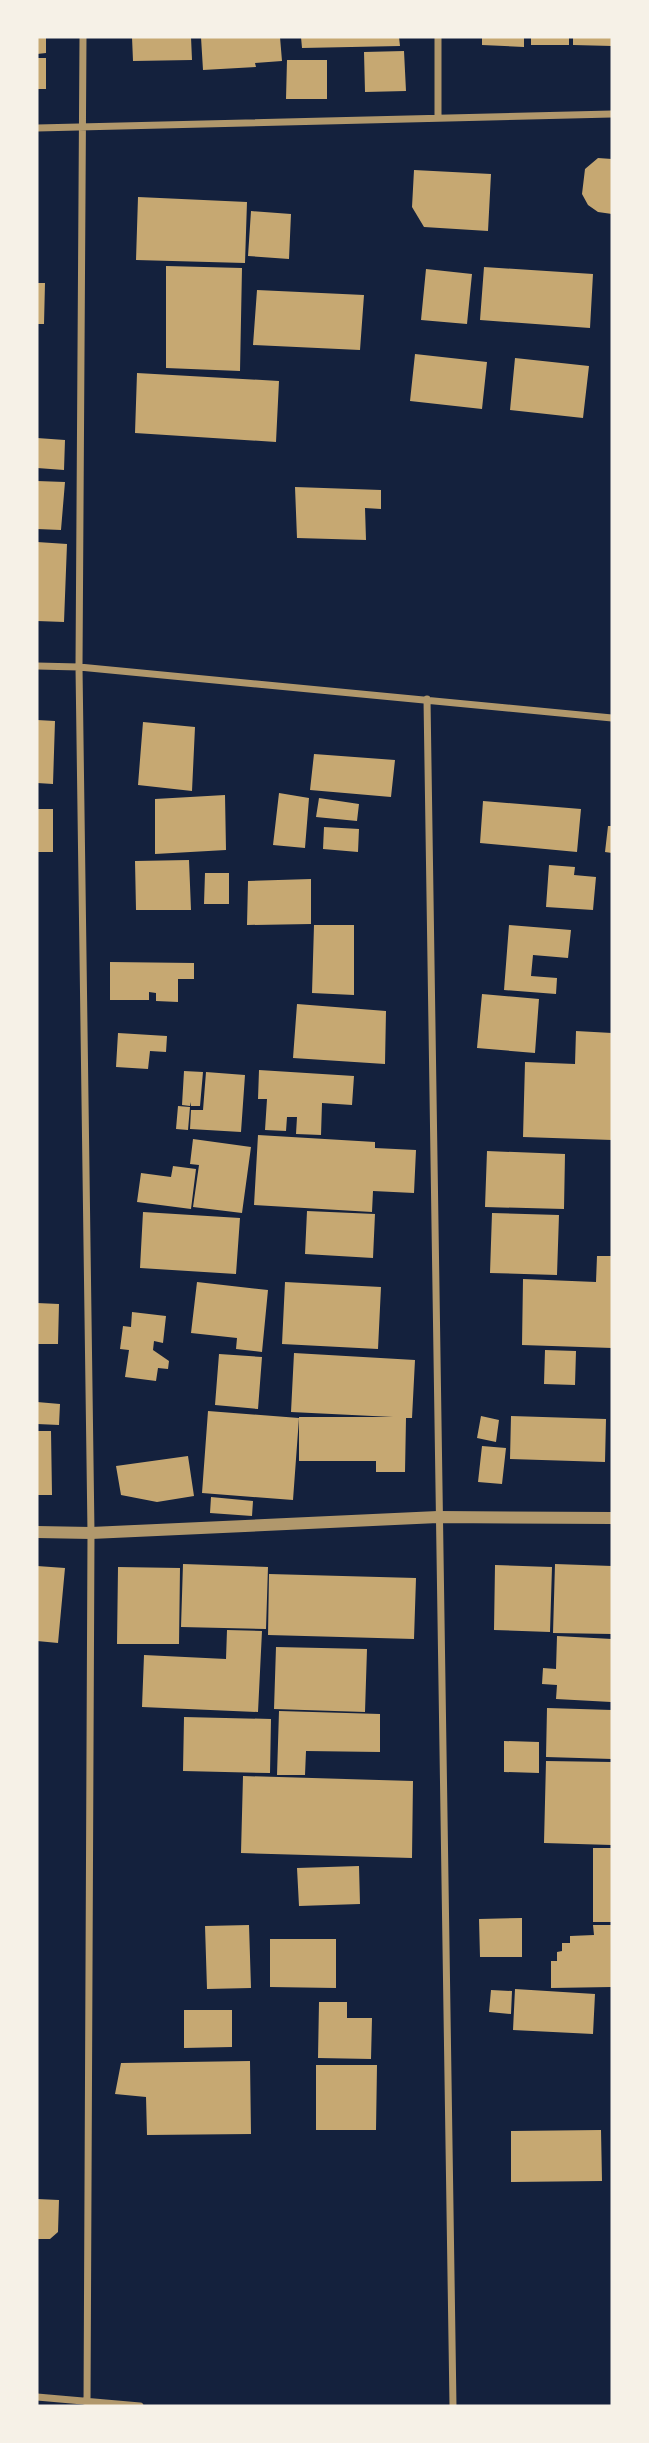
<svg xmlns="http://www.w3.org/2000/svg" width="649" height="2443" viewBox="0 0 649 2443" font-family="Ubuntu,sans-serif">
<rect width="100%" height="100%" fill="#14213d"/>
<path fill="#c6a872" d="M37,37H46V53L37,54Z
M132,37H191L192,60L133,61Z
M201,37H280L282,61L255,63L256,67L203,70Z
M301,37H399L400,46L302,48Z
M482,37H524V47L482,45Z
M531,37H569V45H531Z
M573,37H612V46L573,45Z
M404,51L406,91L365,92L364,52Z
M37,58H46V89H37Z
M287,60H327V99H286Z
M598,158L612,159V214L598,212L588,205L582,194L585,169Z
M414,170L491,174L488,231L424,227L412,207Z
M138,197L247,202L245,263L136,260Z
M251,211L291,214L289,259L248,256Z
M166,266L242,268L240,371L166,368Z
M484,267L593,274L590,328L480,320Z
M426,269L472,274L467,324L421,320Z
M37,283H45L44,324H37Z
M257,290L364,295L360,350L253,345Z
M415,354L487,362L482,409L410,401Z
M515,358L589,366L583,418L510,410Z
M137,373L279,381L276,442L135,433Z
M37,438L65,440L64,470L37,468Z
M37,481L65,482L61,530L37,529Z
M295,487L381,490V509L365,508L366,540L297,538Z
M37,542L67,544L64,622L37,621Z
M37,720L55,721L53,784L37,783Z
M143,722L195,727L192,791L138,785Z
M314,754L395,760L391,797L310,790Z
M279,793L309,798L305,848L273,845Z
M225,795L226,850L155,854V799Z
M319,798L359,804L357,821L316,817Z
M483,801L581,809L577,852L480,843Z
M37,809H53V852H37Z
M608,826H612V853L605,852Z
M324,827L359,829L358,852L323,849Z
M189,860L191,910H136L135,861Z
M549,865L575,867L574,875L596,877L593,910L546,907Z
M205,873H229V904H204Z
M311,879V924L247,925L248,881Z
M314,925H354V995L312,993Z
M509,925L571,930L568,958L533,955L531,976L557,978L556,994L504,990Z
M110,962L194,963V979H178V1002L156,1001V993L149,992V1000H110Z
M482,994L539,999L535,1053L477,1048Z
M297,1004L386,1011L385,1064L293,1058Z
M576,1031L612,1033V1140L523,1137L525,1062L575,1064Z
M118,1033L167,1036L166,1052L150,1051L148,1069L116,1067Z
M259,1070L354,1076L352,1105L322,1103L321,1135L296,1134L297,1117H287L286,1131L265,1130L267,1099H258Z
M184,1071L203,1072L200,1106H191V1102L190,1106L182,1105Z
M206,1072L245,1075L241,1132L190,1129L191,1110H203Z
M178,1106L190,1107L188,1130L176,1129Z
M258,1135L375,1142V1148L416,1150L414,1193L373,1191L372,1212L254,1205Z
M193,1139L251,1147L242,1213L193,1207L199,1165L190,1164Z
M487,1151L565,1154L564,1209L485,1207Z
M173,1166L196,1169L191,1209L137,1202L141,1173L171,1177Z
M307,1211L375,1214L373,1258L305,1254Z
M143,1212L240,1218L236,1274L140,1268Z
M492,1213L559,1215L557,1275L490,1273Z
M597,1256H612V1348L522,1345L523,1279L596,1282Z
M197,1282L268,1290L262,1352L236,1349L237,1338L191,1333Z
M285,1282L381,1287L378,1349L282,1344Z
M37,1303L59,1304L58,1344H37Z
M132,1312L166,1316L163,1343L154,1341L153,1350L169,1361L168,1369L158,1368L156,1381L125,1377L129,1350L120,1349L123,1326L131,1327Z
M545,1350L576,1351L575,1385L544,1384Z
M294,1353L415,1360L412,1418H406L405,1472H376V1461H299V1417H393L291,1412Z
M219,1354L262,1357L258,1409L215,1405Z
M37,1402L60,1404L59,1425L37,1424Z
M208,1411L299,1418L293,1500L202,1493Z
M481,1416L499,1420L496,1442L477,1438Z
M511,1416L606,1419L605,1462L510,1459Z
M37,1431H51L52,1495H37Z
M482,1446L506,1448L502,1484L478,1482Z
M188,1456L194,1496L157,1502L121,1495L116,1466Z
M211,1497L253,1501L252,1516L210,1513Z
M183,1564L268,1567L266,1629L181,1627Z
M555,1564L612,1566V1634L553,1633Z
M495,1565L552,1567L550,1632L494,1630Z
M37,1566L65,1568L58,1643L37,1641Z
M118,1567L180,1568L179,1644H117Z
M269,1574L416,1578L414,1639L268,1635Z
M227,1630L262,1631L258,1712L142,1707L144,1655L226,1659Z
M557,1636L612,1639L611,1702L556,1699L557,1685L542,1684L543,1668L556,1669Z
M276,1647L367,1649L365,1712L274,1709Z
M547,1708L612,1710V1759L546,1757Z
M279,1711L380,1714V1752L306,1751L305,1775H277Z
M184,1717L271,1719L270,1773L183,1771Z
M504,1741L539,1742V1773L504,1772Z
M546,1761L612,1762V1845L544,1843Z
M243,1776L413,1781L412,1858L241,1853Z
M593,1848H612V1922H593Z
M359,1866L360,1904L299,1906L297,1868Z
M522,1918V1957H480L479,1919Z
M249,1925L251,1988L207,1989L205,1926Z
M593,1925H612V1987L551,1988V1961H557V1952L562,1951V1943H570V1936L594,1935Z
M270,1939H336V1988L270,1987Z
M515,1989L595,1994L593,2034L513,2030Z
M491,1990L512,1991L511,2014L489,2012Z
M319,2002H347V2018H372L371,2059L318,2058Z
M184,2010H232V2047L184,2048Z
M250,2061L251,2134L147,2135L146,2097L115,2094L121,2063Z
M316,2065H377L376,2130H316Z
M601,2130L602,2181L511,2182V2131Z
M37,2199L59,2200L58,2232L50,2239H37Z"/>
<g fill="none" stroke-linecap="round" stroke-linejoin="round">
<path stroke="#b1986c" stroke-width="7" d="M83,37L79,667L91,1533L87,2406
M438,37V118
M37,128L612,114
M37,666L79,667L612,718
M427,699L453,2406
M37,2397L140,2406"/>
<path stroke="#b1986c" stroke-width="12" d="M37,1532L91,1533L438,1517L612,1518"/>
</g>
<rect width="649" height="2443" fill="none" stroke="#f6f1e7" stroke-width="77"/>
</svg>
